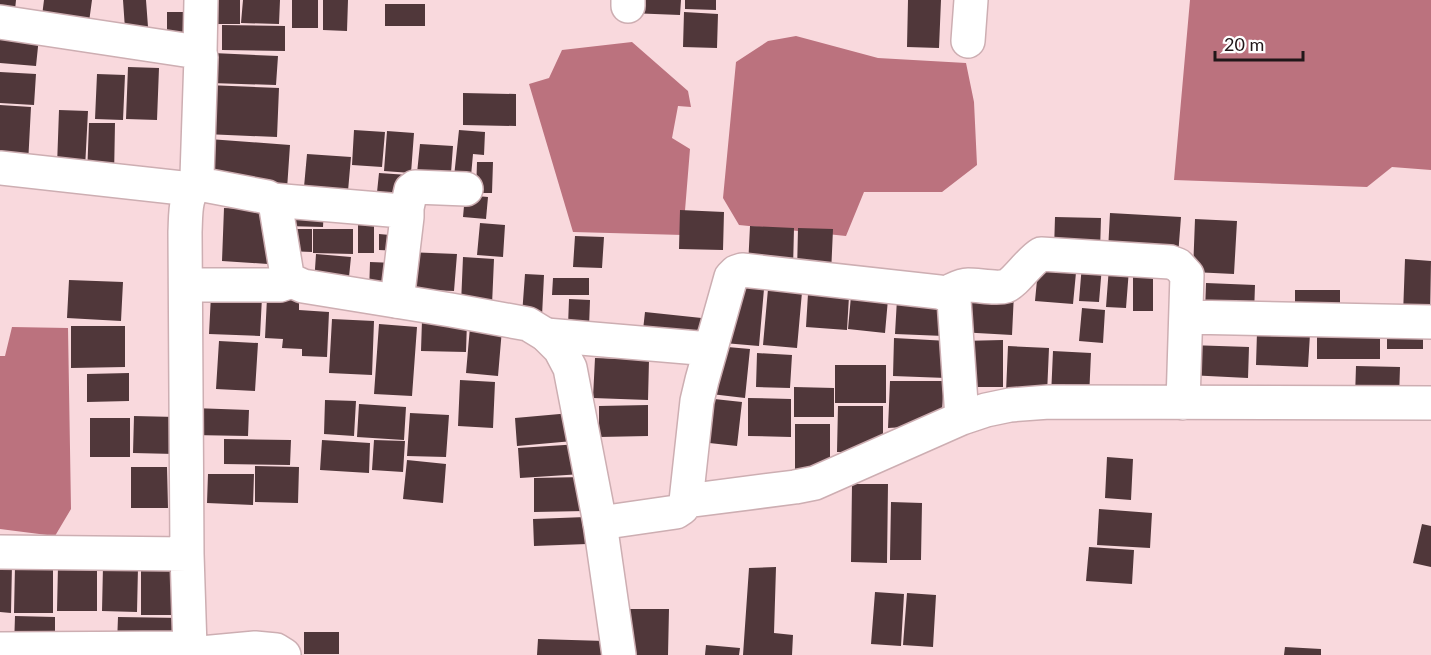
<svg xmlns="http://www.w3.org/2000/svg" width="1431" height="655" viewBox="0 0 1431 655" font-family="Lato,sans-serif">
<rect width="100%" height="100%" fill="#f9d9dd"/>
<path fill="#bb727e" d="M1190,0H1431V170L1392,167L1367,187L1174,180Z
M796,36L878,58L966,63L974,102L977,165L942,192H864L846,236L739,225L723,198L736,62L768,41Z
M632,42L688,91L691,107L678,106L672,138L690,149L683,235L573,232L529,84L549,78L562,50Z
M12,327L68,328L71,509L55,536L0,529V356H5Z"/>
<path fill="#50373a" d="M0,0H16L15,10L0,9Z
M44,0H92L89,22L42,16Z
M123,0H146L148,27L125,29Z
M208,0H240V24H207Z
M243,0H280L279,24L241,23Z
M292,0H318V28H292Z
M323,0H348L347,31L323,30Z
M629,0H681L680,15L629,13Z
M685,0H716V10L685,9Z
M908,0H941L939,48L907,47Z
M385,4H425V26H385Z
M167,12H188V39H167Z
M684,12L718,14L717,48L683,47Z
M222,25L285,26V51L222,50Z
M0,34L39,37L36,66L0,63Z
M213,53L278,56L276,85L211,83Z
M128,67L159,68L157,120L126,119Z
M0,72L36,74L34,105L0,103Z
M97,74L125,75L123,120L95,119Z
M207,85L279,88L277,137L205,134Z
M463,93L516,94V126L463,125Z
M0,105L31,107L28,164L0,163Z
M59,110L88,111L85,168L57,166Z
M89,123H115L114,177L87,176Z
M354,130L385,132L382,167L352,165Z
M459,130L485,132L484,155L473,154L470,187L453,186Z
M387,131L414,133L411,173L384,171Z
M209,139L290,145L287,189L206,183Z
M420,144L453,146L450,186L416,183Z
M307,154L351,157L348,191L304,187Z
M477,162H493L492,193H476Z
M379,173L408,175L406,204L376,202Z
M465,195L488,197L486,219L463,217Z
M286,206L324,207L323,227L286,226Z
M224,208L270,210L268,264L222,261Z
M680,210L724,212L723,250L679,249Z
M1110,213L1181,217L1178,256L1108,251Z
M374,214V253H358V215Z
M1055,217L1101,218L1100,251L1054,250Z
M1195,219L1237,221L1234,274L1193,272Z
M480,223L505,225L503,257L477,255Z
M750,226L794,228L793,269L748,267Z
M798,228L833,229L831,274L797,273Z
M287,229H312V252L287,251Z
M313,229H353V254L313,253Z
M379,234L401,236L400,251L379,250Z
M575,236L604,237L602,268L573,267Z
M406,252L457,254L454,291L404,289Z
M316,254L351,257L348,287L314,284Z
M463,257L494,259L492,305L461,304Z
M1039,259L1077,262L1073,304L1035,301Z
M1405,259L1431,261L1430,316L1403,315Z
M370,262L395,263L393,294L369,293Z
M1082,264L1102,266L1099,302L1079,301Z
M1109,267L1129,269L1126,308L1106,307Z
M1133,269H1153V311H1133Z
M525,274L544,275L542,316L522,315Z
M553,278H589V295H552Z
M69,280L123,282L121,321L67,318Z
M1206,283L1255,285L1254,314L1205,312Z
M729,286L764,289L759,346L724,343Z
M768,289L802,292L797,348L763,345Z
M962,290L1014,293L1012,335L959,332Z
M1295,290H1340V314H1295Z
M808,294L849,296L847,330L806,327Z
M211,295L262,297L260,336L209,334Z
M851,296L888,299L885,333L848,329Z
M267,298L299,299V310L329,312L327,357L302,356V349L282,348L283,339L265,338Z
M569,299L590,300L589,327L568,326Z
M897,299L946,301L944,336L895,334Z
M1082,308L1105,310L1103,343L1079,341Z
M645,312L711,319L709,347L642,339Z
M332,319L374,321L372,375L329,373Z
M422,320L467,321L466,352L421,351Z
M379,324L417,327L412,396L374,394Z
M71,326H125V367L71,368Z
M470,327L502,329L498,376L466,373Z
M1387,328H1423V349H1387Z
M1257,332L1310,334L1308,367L1256,365Z
M1317,332H1380V359H1317Z
M894,338L948,341L946,378L893,376Z
M1003,340V387H961V341Z
M219,341L258,343L255,391L216,389Z
M1189,345L1249,347L1248,378L1188,375Z
M716,346L750,349L745,398L711,394Z
M1008,346L1049,348L1047,394L1006,392Z
M1053,351L1091,353L1089,398L1051,396Z
M757,353L792,355L790,388L756,387Z
M595,358L649,360L648,400L593,398Z
M835,365H886V403H835Z
M1356,366L1400,367L1399,398L1355,397Z
M129,373V401L87,402V374Z
M460,380L495,382L493,428L458,426Z
M890,381H944L941,425L888,428Z
M794,387L834,388V417H794Z
M705,398L742,402L737,446L700,442Z
M748,398L791,399V437L748,436Z
M325,400L356,401L354,436L324,434Z
M359,404L406,407L404,440L357,437Z
M648,405V436L599,437V406Z
M838,406H883V452H837Z
M193,408L249,410L248,436L192,435Z
M410,413L449,415L446,457L407,456Z
M571,413L573,441L517,446L515,418Z
M134,416L176,417L175,454L133,453Z
M90,418H130V457H90Z
M795,424H830V473H795Z
M224,439L291,440L290,465L224,464Z
M322,440L370,443L369,473L320,470Z
M374,440L405,441L403,472L372,470Z
M580,444L582,474L520,478L518,448Z
M1107,457L1133,459L1131,500L1105,498Z
M407,460L446,464L443,503L403,499Z
M255,466L299,467L298,503L255,502Z
M131,467H167L168,508H131Z
M208,474H254L253,505L207,503Z
M584,477L585,511L534,512V478Z
M852,484H888L887,563L851,562Z
M891,502L922,503L921,560H890Z
M1099,509L1152,513L1150,548L1097,545Z
M586,517L587,544L534,546L533,519Z
M1422,524L1431,526V567L1413,563Z
M1089,547L1134,550L1132,584L1086,581Z
M0,564H12L11,613L0,612Z
M141,564H180L181,615H141Z
M15,566L53,567V613H14Z
M58,566H97V611H57Z
M103,566L138,567L137,612L102,611Z
M776,567L774,633L793,635L792,655H743L749,568Z
M875,592L904,594L901,646L871,644Z
M907,593L936,595L933,647L903,645Z
M618,609H669L668,655H634Z
M15,616L55,617V647H14Z
M118,617L182,618V645L117,644Z
M304,632H339V654H304Z
M538,639L605,641V655H537Z
M706,645L740,648L739,655H705Z
M1285,647L1321,649V655H1284Z"/>
<g fill="none" stroke-linecap="round" stroke-linejoin="round">
<defs>
<path id="minor" d="M628,6V0
M968,41L971,0
M200,53L201,0
M0,168L191,189
M199,180C184,196 186,212 185,232L187,554L190,648L203,655
M272,200L402,211L407,208L411,190L415,187L466,189
M186,285H280L292,281
M946,293C953,290 960,285 968,285C979,285 997,289 1006,286C1016,282 1029,261 1041,254L1170,262L1178,265L1187,275L1183,403
M397,301L407,217V208
M1186,317L1431,322
M546,335L710,349
M686,501L795,487L815,483L962,418L986,410L1010,405L1049,402L1431,403
M600,523L676,512L682,508L686,501L697,401L702,380L731,277L736,272L742,270L939,292L951,296L954,300L962,418
M0,552L187,554
M0,649L190,648
M201,653L255,648L276,650L284,655"/>
<path id="tertiary" d="M0,22L198,52L201,57L197,176L204,185L267,197L272,200L276,208L287,275L292,281L303,286L451,310L528,324L546,335L560,349L570,368L600,523L619,655"/>
</defs>
<use href="#minor" stroke="#cdaeb2" stroke-width="36"/>
<use href="#tertiary" stroke="#cdaeb2" stroke-width="36"/>
<use href="#minor" stroke="#fff" stroke-width="33"/>
<use href="#tertiary" stroke="#fff" stroke-width="33"/>
</g>
<path d="M1215 51v9h88v-9" fill="none" stroke="#211618" stroke-width="3"/>
<text x="1224" y="51" font-size="18" fill="#211618" stroke="#ffffff" stroke-width="4.5" paint-order="stroke">20 m</text>
</svg>
